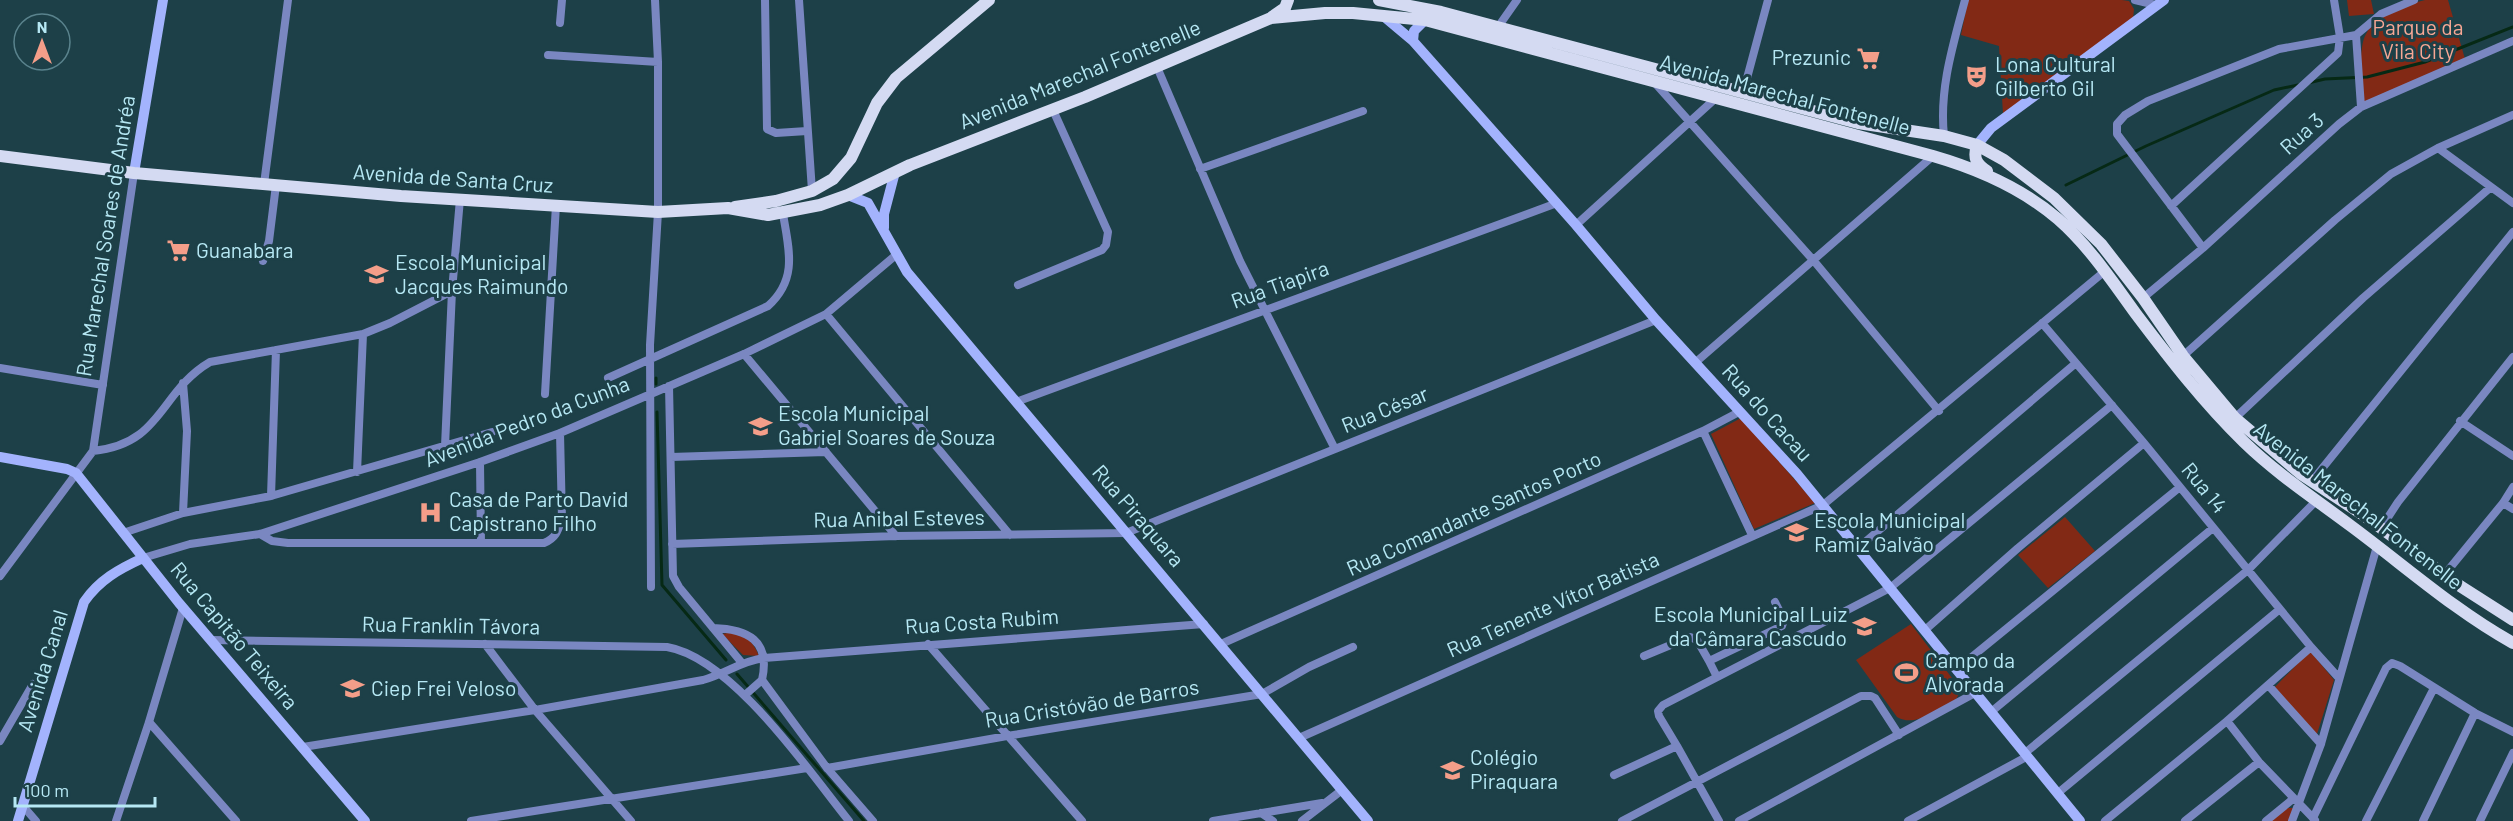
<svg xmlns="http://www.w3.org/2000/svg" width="2513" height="821" viewBox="0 0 2513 821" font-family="Barlow,sans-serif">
<rect width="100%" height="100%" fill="#1d4048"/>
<path fill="#822915" d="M1968,0H2122L2129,1L2134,9L2133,19L2003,114L1999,46L1961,35Z
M2347,0H2371L2374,14L2349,16Z
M2425,0H2448L2465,59L2363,103C2361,87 2358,47 2366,34C2376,14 2405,5 2425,0Z
M1741,418L1815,503L1754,529L1711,434Z
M2065,517L2095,551L2048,588L2018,555Z
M1911,624L1958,686L1959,694L1955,701C1939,709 1915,728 1897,717L1856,660Z
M733,632C747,637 753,641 759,656L743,655L722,634Z
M2310,651L2334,680L2317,734L2273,689Z
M2287,808H2295L2289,821H2269Z"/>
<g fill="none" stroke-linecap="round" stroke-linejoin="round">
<path stroke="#062915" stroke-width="3" d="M2308,83L2325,79L2367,77L2425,62L2513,27
M2066,185L2146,146L2274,90L2298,85
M656,378V384
M657,412L662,585L726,660
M737,674L864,821"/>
<path stroke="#7a87c1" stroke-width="8" d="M765,0L767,129L776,133L807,131
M799,0L812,191
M2135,0L2156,5
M560,23L562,0
M1498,27L1517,0
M2356,35L2361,107
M2356,35L2381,14L2414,0
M548,55L658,62
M1157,67L1240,261L1335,449
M1655,83L1814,261L1939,411
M1743,93L1768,0
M1944,136C1939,89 1953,45 1965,0
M2438,148L2513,203
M1200,169L1363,111
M264,184L288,0
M2171,206L2338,53L2340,37L2334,0
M1576,225L1717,97
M2203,248L2117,134V124L2125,115L2148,101L2279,49L2356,35
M263,261L269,241L276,185
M1018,285L1102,250L1106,245L1108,232L1053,110
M2143,298L2203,248L2339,124L2361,107L2513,41
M826,314L1010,535
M2042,323L2144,443L2311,647L2338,677
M744,354L896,536
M2183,356L2335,220L2391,174L2438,148L2513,115
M1696,362L1933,156
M0,368L103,385
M608,378L768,306C798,279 789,250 783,214
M669,386L673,576L679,587L742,663
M545,394L556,205
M1016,402L1557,203
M2235,418L2363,298L2491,187
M2460,421L2513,456
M1703,431L1752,535
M445,446L452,291L460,199
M93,451C163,444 159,392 210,362L363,334L390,323L452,291
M671,457L826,452
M480,462L481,543
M357,472L363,334
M2312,481L2513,232
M271,496L276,350
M2503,503L2513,509
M183,513L187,431L183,383
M2381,528L2398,502L2513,357
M123,533L183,513L271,496L492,432
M260,534L272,541L288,543H544C556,538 558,531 562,519L560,433
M672,544L896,536L1126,533L1656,320
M1858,548L2076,363
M143,558L190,544L260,534L480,462L560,433L744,354L826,314L896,255
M2445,574L2503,503L2513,487
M0,576L93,451L134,173
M651,587L650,345L658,212V62L655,0
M713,628C747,629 771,640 762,680
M1925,630L2018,548L2144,443
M211,640L667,647C732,658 808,770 849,821
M485,644L535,710L631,821
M928,644L1082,821
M1221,644L1703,431L1739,412
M1644,656L1690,637L1697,640L1709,661
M1957,669L2180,487
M1717,677L1709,661L1782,626L1784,620L1775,602
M762,680L827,768L873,821
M2269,686L2321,744
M745,695L762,680
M1991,712L2213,528
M2227,721L2259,762L2315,820
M149,722L236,821
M1299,738L1823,505L2105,271
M0,741L33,684
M1677,746L1719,821
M303,747L535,710L703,680C725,674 741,661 764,658L1204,624
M2025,753L2248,570L2316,501
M827,768L1007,736L1262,694L1309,667L1353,647
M1614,775L1677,746L1659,716L1658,711L1663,705L1890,588L2112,405
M2058,793L2280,609
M23,806L36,821
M1261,813L1273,821
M2313,818L2386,668L2392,663L2400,666L2475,713L2513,732
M116,821L149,722L183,608
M471,821L807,768
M1213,821L1322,803
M1302,821L1342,790
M1622,821L1861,696H1871L1875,698L1899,735
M1739,821L1975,693
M1908,821L2028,756
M2105,821L2227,721L2311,647
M2185,821L2259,762
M2266,821L2293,799
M2292,821L2321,744L2377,546
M2366,821L2434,688
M2423,821L2475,713
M2480,821L2513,753"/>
<path stroke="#a3b3fd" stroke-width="10" d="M1382,15L1413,41L1576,225L1656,320L1797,474L2080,821
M1413,41L1414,31L1425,20
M1977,145L1991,128L2164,0
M134,173L163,0
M848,195L868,203L907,272L1368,821
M884,228V214L895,172
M0,457L67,469L76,473L179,603L365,821
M18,821L84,602C99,580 119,569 143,558"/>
<path stroke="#d4daf2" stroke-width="12" d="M1379,0L1441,12L1858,123L1944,136L1977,145L2004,160L2054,198L2101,244L2143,298L2183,356L2235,418L2301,474L2362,514L2460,586L2513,620
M1272,17L1285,8L1288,0
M1977,145C1973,158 1976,164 1987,171
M0,156L134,173L401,196L658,212L728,208L768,215L820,205L848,195L910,165L1085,97L1271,18L1325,13H1353L1425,20L1933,156C1978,169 2023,189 2058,219C2089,246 2112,281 2136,314C2170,359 2204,403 2244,442C2277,474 2315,499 2351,526C2405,566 2454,610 2513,643
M735,207L776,201L812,191L833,179L851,158L877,103L896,78L989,0"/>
</g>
<defs>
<symbol id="supermarket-bare" viewBox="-9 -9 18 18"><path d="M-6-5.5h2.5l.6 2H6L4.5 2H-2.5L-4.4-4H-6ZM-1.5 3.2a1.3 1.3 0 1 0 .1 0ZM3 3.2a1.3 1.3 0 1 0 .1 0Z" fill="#f49e89" stroke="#1d4048" stroke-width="2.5" paint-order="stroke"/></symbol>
<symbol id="theatre-bare" viewBox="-9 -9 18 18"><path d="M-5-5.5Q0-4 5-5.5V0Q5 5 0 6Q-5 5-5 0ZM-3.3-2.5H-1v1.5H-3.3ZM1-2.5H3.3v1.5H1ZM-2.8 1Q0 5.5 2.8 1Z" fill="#f49e89" stroke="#1d4048" stroke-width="2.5" paint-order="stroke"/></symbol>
<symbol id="school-bare" viewBox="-9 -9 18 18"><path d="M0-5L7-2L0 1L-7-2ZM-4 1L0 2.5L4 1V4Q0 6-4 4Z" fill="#f49e89" stroke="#1d4048" stroke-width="2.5" paint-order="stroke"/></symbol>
<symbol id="hospital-bare" viewBox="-9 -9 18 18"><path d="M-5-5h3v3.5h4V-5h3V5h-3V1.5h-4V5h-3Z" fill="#f49e89" stroke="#1d4048" stroke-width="2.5" paint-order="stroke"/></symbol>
<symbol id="stadium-bare" viewBox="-9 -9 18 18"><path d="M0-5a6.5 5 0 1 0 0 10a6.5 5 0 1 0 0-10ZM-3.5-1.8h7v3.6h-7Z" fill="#f49e89" stroke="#1d4048" stroke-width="2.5" paint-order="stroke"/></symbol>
</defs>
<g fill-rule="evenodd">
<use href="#supermarket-bare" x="1852" y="42" width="33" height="33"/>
<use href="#theatre-bare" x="1960" y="60" width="33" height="33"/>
<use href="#supermarket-bare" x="162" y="234" width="33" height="33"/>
<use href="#school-bare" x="360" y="258" width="33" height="33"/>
<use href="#school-bare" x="744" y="410" width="33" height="33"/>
<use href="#hospital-bare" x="414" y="496" width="33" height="33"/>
<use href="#school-bare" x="1780" y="516" width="33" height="33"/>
<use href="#school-bare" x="1848" y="610" width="33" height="33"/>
<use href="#stadium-bare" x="1890" y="656" width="33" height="33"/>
<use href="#school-bare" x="336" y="672" width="33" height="33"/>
<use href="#school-bare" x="1436" y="754" width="33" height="33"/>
</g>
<g text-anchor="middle" stroke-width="6" stroke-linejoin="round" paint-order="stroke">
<g font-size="21" fill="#f8a794" stroke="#1d4048">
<text x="2418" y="35">Parque da<tspan x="2418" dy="24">Vila City</tspan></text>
</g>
<g font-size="21" fill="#b6e8f4" stroke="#1d4048" text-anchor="start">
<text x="1851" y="65" text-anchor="end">Prezunic</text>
<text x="1995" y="72">Lona Cultural<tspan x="1995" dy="24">Gilberto Gil</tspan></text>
<text x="196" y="258">Guanabara</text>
<text x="395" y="270">Escola Municipal<tspan x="395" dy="24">Jacques Raimundo</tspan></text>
<text x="778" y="421">Escola Municipal<tspan x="778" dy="24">Gabriel Soares de Souza</tspan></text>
<text x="449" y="507">Casa de Parto David<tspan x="449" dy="24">Capistrano Filho</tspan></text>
<text x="1814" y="528">Escola Municipal<tspan x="1814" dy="24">Ramiz Galvão</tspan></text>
<text x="1847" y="622" text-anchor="end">Escola Municipal Luiz<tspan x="1847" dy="24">da Câmara Cascudo</tspan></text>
<text x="1925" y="668">Campo da<tspan x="1925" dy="24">Alvorada</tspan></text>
<text x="371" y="696">Ciep Frei Veloso</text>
<text x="1470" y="765">Colégio<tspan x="1470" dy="24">Piraquara</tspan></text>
</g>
<g font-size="21" fill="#b6e8f4" stroke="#1d4048">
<text transform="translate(1080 75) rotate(-22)" y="7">Avenida Marechal Fontenelle</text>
<text transform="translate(1785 95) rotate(15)" y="7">Avenida Marechal Fontenelle</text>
<text transform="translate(2302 134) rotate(-42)" y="7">Rua 3</text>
<text transform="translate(453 179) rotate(4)" y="7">Avenida de Santa Cruz</text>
<text transform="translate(106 236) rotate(-81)" y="7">Rua Marechal Soares de Andréa</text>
<text transform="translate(1280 285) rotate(-20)" y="7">Rua Tiapira</text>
<text transform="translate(1385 410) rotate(-22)" y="7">Rua César</text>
<text transform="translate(1767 413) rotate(48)" y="7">Rua do Cacau</text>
<text transform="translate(527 422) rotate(-21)" y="7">Avenida Pedro da Cunha</text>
<text transform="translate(2204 488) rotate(51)" y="7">Rua 14</text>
<text transform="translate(2358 506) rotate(38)" y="7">Avenida Marechal Fontenelle</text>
<text transform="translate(1474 514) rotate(-24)" y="7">Rua Comandante Santos Porto</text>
<text transform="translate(1138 516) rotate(49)" y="7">Rua Piraquara</text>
<text transform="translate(899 519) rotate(-1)" y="7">Rua Anibal Esteves</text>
<text transform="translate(1553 605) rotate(-24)" y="7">Rua Tenente Vítor Batista</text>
<text transform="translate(982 622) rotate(-4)" y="7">Rua Costa Rubim</text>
<text transform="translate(451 626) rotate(1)" y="7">Rua Franklin Távora</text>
<text transform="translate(234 636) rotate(50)" y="7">Rua Capitão Teixeira</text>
<text transform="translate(43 671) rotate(-73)" y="7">Avenida Canal</text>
<text transform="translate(1092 704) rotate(-9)" y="7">Rua Cristóvão de Barros</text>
</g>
</g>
<g transform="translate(42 42)"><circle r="28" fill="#1d4048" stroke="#5a838d" stroke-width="1.5"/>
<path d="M0-4.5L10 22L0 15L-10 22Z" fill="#f49e89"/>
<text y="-9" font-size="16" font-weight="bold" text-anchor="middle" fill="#b6e8f4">N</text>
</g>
<path d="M15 797v9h140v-9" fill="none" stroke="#b6e8f4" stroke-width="3"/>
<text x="24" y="797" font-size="18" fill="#b6e8f4" stroke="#1d4048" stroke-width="4.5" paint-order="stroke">100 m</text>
</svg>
